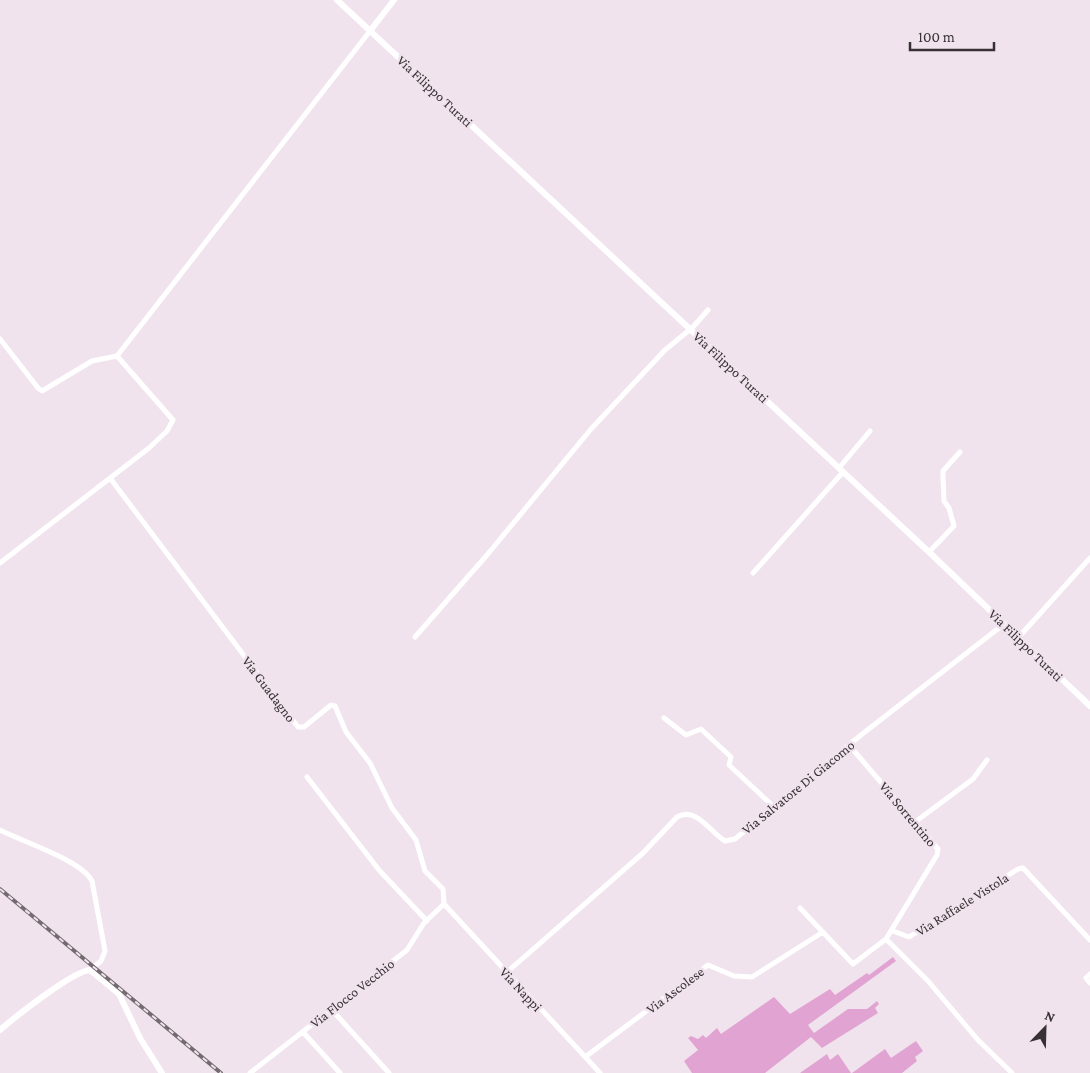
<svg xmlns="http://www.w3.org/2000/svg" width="1090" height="1073" viewBox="0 0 1090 1073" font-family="'Crimson Pro',serif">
<rect width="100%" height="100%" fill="#f1e3ed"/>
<path fill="#e1a3d2" d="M893,957L896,961L808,1025L814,1033L848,1009H867L877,1001L879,1004L875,1008L878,1013L822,1048L811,1037L765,1073H692L684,1061L698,1050L688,1038L691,1036L698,1039L703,1035L706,1038L717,1028L721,1034L774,997L790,1014L830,989L835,995L867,973L869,975Z
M916,1041L923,1051L915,1057L917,1061L902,1073H852L885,1049L891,1058Z
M827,1054L830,1060L838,1054L851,1073H800Z"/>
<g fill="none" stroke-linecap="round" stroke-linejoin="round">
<path stroke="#fff" stroke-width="5" d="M0,339L38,388L42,391L92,361L117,356L370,31
M839,468L870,431
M110,478L298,727H304L331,705L335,706L346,732L370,763L392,808L416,840L425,871L443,889L444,904
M929,552L954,526L949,508L944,501L943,475V471L960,452
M0,563L149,448L167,431L173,420L117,356
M753,573L843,472
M415,637L487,555L591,429L665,350L693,327L708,310
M1018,638L1090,558
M664,718L686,735L701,729L731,757L729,765L774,807
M849,745L938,849L937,855L886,939L928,981L978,1040L1012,1073
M307,777L379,870L427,921
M915,822L973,779L987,760
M0,830C23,842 81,860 92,881L105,951L101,961L90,970
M444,904L600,1073
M800,908L853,964L886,939
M893,931L909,937L1018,869L1023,868L1090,940
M506,973L643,853L677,817C696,806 710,832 725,841L735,839L861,735L1004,624
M1090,974L1086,978L1090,983
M332,1010L389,1073
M303,1032L340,1073
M585,1057L708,965L734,976L752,977L823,932
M250,1073L407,950L424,923L444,904"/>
<path stroke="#fff" stroke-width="6" d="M337,0L929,552L1090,706
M370,31L394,0
M0,1030C15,1017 73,971 90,970L119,994L140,1038L162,1073"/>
<defs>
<path id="rail" d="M0,889L221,1073"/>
</defs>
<use href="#rail" stroke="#746b71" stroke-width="4"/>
<use href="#rail" stroke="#f1e3ed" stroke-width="2" stroke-dasharray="5.5" stroke-linecap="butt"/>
</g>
<g text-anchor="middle" stroke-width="5" stroke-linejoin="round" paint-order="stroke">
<g font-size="14" fill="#373135" stroke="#f1e3ed">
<text transform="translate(435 91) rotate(43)" y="5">Via Filippo Turati</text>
<text transform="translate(731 367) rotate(43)" y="5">Via Filippo Turati</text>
<text transform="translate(1026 645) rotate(44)" y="5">Via Filippo Turati</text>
<text transform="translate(269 689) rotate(53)" y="5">Via Guadagno</text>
<text transform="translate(798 787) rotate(-39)" y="5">Via Salvatore Di Giacomo</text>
<text transform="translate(908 814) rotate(50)" y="5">Via Sorrentino</text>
<text transform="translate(962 904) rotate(-32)" y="5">Via Raffaele Vistola</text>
<text transform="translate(521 989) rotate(47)" y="5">Via Nappi</text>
<text transform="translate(675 990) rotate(-37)" y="5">Via Ascolese</text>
<text transform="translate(352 993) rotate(-38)" y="5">Via Flocco Vecchio</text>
</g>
</g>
<g transform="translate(1045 1028) rotate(23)" stroke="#f1e3ed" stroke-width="4" paint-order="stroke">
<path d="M0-4L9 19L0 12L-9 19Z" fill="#373135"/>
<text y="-8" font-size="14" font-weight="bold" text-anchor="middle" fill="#373135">N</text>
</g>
<path d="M910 42v8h84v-8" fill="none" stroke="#373135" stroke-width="2.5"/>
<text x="918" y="42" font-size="15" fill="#373135" stroke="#f1e3ed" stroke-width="4" paint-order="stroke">100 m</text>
</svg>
